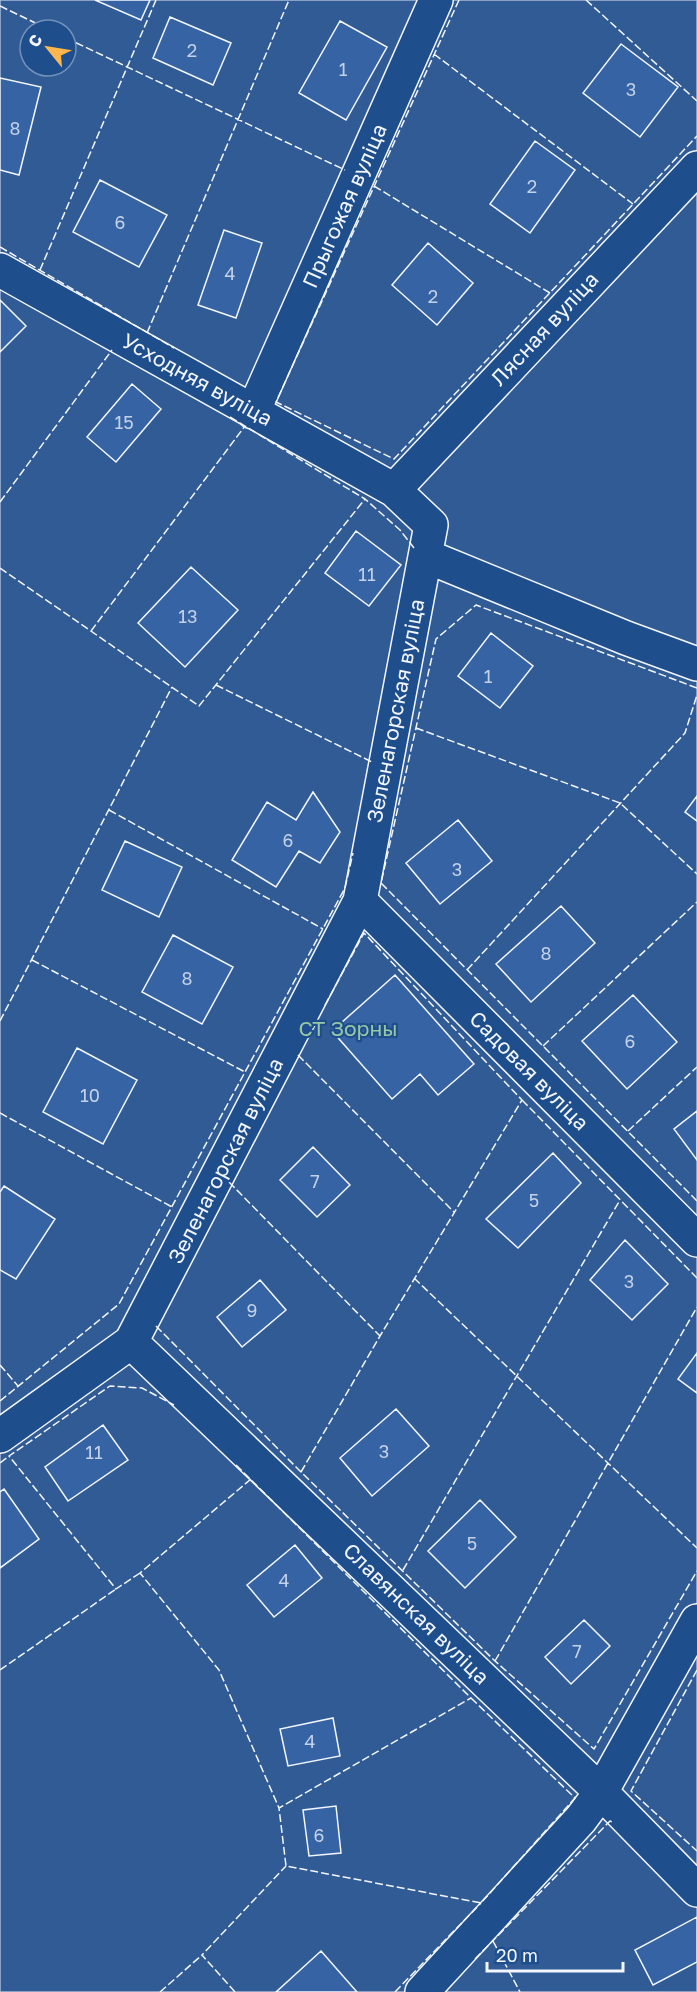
<svg xmlns="http://www.w3.org/2000/svg" width="697" height="1992" viewBox="0 0 697 1992" font-family="'Golos Text',sans-serif">
<rect width="100%" height="100%" fill="#1f4e8c"/>
<path fill="#305b95" stroke="#a8bbd7" stroke-width="1.5" fill-rule="evenodd" d="M0,0H697V1992H0ZM30,30H66V66H30Z"/>
<path fill="#3563a3" stroke="#f2f6ff" stroke-width="1.5" d="M95,0H150L141,20Z
M170,17L231,43L213,85L153,58Z
M340,21L387,47L346,120L299,93Z
M621,44L678,87L640,137L583,93Z
M0,78L41,87L19,175L0,170Z
M535,141L575,170L530,233L490,204Z
M100,180L167,215L139,267L73,232Z
M224,230L262,243L236,318L198,305Z
M428,243L473,283L437,325L392,285Z
M0,300L26,326L0,352Z
M132,384L161,409L116,462L87,437Z
M356,531L401,565L369,606L325,573Z
M191,567L238,610L185,667L138,623Z
M491,633L533,666L500,708L458,676Z
M313,792L340,832L320,863L299,851L276,887L232,860L267,802L296,820Z
M697,796V821L685,812Z
M458,820L492,861L440,904L406,863Z
M125,841L182,867L159,917L102,890Z
M561,906L595,943L531,1002L496,964Z
M173,935L233,967L202,1024L142,992Z
M395,975L474,1064L438,1095L420,1074L392,1099L332,1031Z
M633,995L677,1042L627,1089L582,1041Z
M77,1048L137,1080L103,1144L43,1112Z
M697,1111V1160L674,1129Z
M313,1147L350,1185L317,1217L280,1180Z
M553,1153L581,1183L518,1248L486,1219Z
M4,1186L55,1219L16,1279L0,1270V1192Z
M625,1240L668,1284L632,1320L590,1280Z
M260,1280L286,1310L242,1347L217,1317Z
M697,1353V1393L678,1379Z
M396,1409L429,1446L372,1496L340,1458Z
M103,1425L128,1460L68,1501L45,1467Z
M4,1489L39,1539L0,1568V1492Z
M480,1500L516,1537L465,1588L428,1551Z
M295,1545L322,1578L274,1617L247,1585Z
M584,1620L610,1646L571,1684L545,1657Z
M333,1718L340,1756L288,1766L280,1729Z
M336,1806L341,1853L309,1856L303,1810Z
M697,1917V1962L653,1985L635,1950Z
M321,1951L357,1992H276Z"/>
<g fill="none" stroke-linecap="round" stroke-linejoin="round">
<defs>
<path id="minor" d="M0,270L394,490L431,525L360,901L131,1342L0,1436
M253,412L436,0
M394,490L697,168
M426,556L626,638L697,664
M360,901L697,1240
M131,1342L601,1792L697,1890
M422,1992L581,1819L601,1792L697,1621"/>
</defs>
<use href="#minor" stroke="#f2f6ff" stroke-width="36"/>
<use href="#minor" stroke="#1f4e8c" stroke-width="33"/>
<path stroke="#f2f6ff" stroke-width="1.5" stroke-dasharray="8 3" stroke-linecap="butt" d="M459,0L276,402L394,459L697,136
M586,0L697,101
M0,6L50,30
M66,38L345,170
M434,54L633,204
M374,186L550,293
M0,247L174,348
M40,270L156,0
M147,333L289,0
M230,417L365,499L400,530L414,548
M0,502L112,350
M0,568L199,706L365,499
M91,631L245,426
M216,685L372,762
M697,688L476,605L436,639L381,883L697,1201
M416,728L620,803L697,874
M109,810L323,929
M32,960L245,1072
M467,970L685,733L697,695
M0,1021L172,687
M543,1046L697,902
M298,1055L454,1212
M522,1100L697,1278
M0,1113L172,1207
M628,1131L697,1067
M229,1182L380,1336
M414,1278L697,1548
M156,1326L301,1472L495,1661L594,1749L697,1571
M0,1365L18,1386
M0,1401L119,1304L345,888L353,853
M0,1463L9,1456
M236,1465L471,1698
M301,1472L380,1336L522,1100L364,933L324,1007
M251,1479L140,1573L219,1670L279,1808
M403,1570L620,1200
M140,1573L116,1589L9,1456L110,1386L142,1388L174,1405
M495,1661L697,1307
M0,1670L116,1589
M697,1670L631,1791L697,1851
M471,1698L575,1798L481,1903L286,1866L279,1808Z
M493,1941L520,1992
M475,1959L610,1821L612,1822
M160,1992L202,1955
M235,1992L202,1955L286,1866
M395,1992L481,1903"/>
</g>
<g text-anchor="middle" stroke-width="4.5" stroke-linejoin="round" paint-order="stroke">
<g font-size="18" fill="#c3d1e8">
<text x="192" y="57">2</text>
<text x="343" y="76">1</text>
<text x="631" y="96">3</text>
<text x="15" y="135">8</text>
<text x="532" y="193">2</text>
<text x="120" y="229">6</text>
<text x="230" y="280">4</text>
<text x="433" y="303">2</text>
<text x="124" y="429">15</text>
<text x="367" y="581">11</text>
<text x="188" y="623">13</text>
<text x="488" y="683">1</text>
<text x="288" y="847">6</text>
<text x="457" y="876">3</text>
<text x="546" y="960">8</text>
<text x="187" y="985">8</text>
<text x="630" y="1048">6</text>
<text x="90" y="1102">10</text>
<text x="315" y="1188">7</text>
<text x="534" y="1207">5</text>
<text x="629" y="1288">3</text>
<text x="252" y="1317">9</text>
<text x="384" y="1458">3</text>
<text x="94" y="1459">11</text>
<text x="472" y="1550">5</text>
<text x="284" y="1587">4</text>
<text x="577" y="1658">7</text>
<text x="310" y="1748">4</text>
<text x="319" y="1842">6</text>
</g>
<g font-size="21" fill="#f2f6ff" stroke="#1f4e8c">
<text transform="translate(345 206) rotate(-66)" y="7">Прыгожая вуліца</text>
<text transform="translate(545 329) rotate(-47)" y="7">Лясная вуліца</text>
<text transform="translate(197 380) rotate(29)" y="7">Усходняя вуліца</text>
<text transform="translate(396 711) rotate(-79)" y="7">Зеленагорская вуліца</text>
<text transform="translate(529 1071) rotate(45)" y="7">Садовая вуліца</text>
<text transform="translate(226 1161) rotate(-63)" y="7">Зеленагорская вуліца</text>
<text transform="translate(416 1614) rotate(44)" y="7">Славянская вуліца</text>
</g>
<g font-size="21" fill="#97c8a6" stroke="#1f4e8c">
<text x="348" y="1036">СТ Зорны</text>
</g>
</g>
<g transform="translate(48 48) rotate(300)"><circle r="28" fill="#1f4e8c" stroke="#7391ba" stroke-width="1.5"/>
<path d="M0-4.5L10 22L0 15L-10 22Z" fill="#ffb74d"/>
<text y="-9" font-size="16" font-weight="bold" text-anchor="middle" fill="#f2f6ff">С</text>
</g>
<path d="M487 1962v9h136v-9" fill="none" stroke="#f2f6ff" stroke-width="3"/>
<text x="496" y="1962" font-size="18" fill="#f2f6ff" stroke="#1f4e8c" stroke-width="4.5" paint-order="stroke">20 m</text>
</svg>
